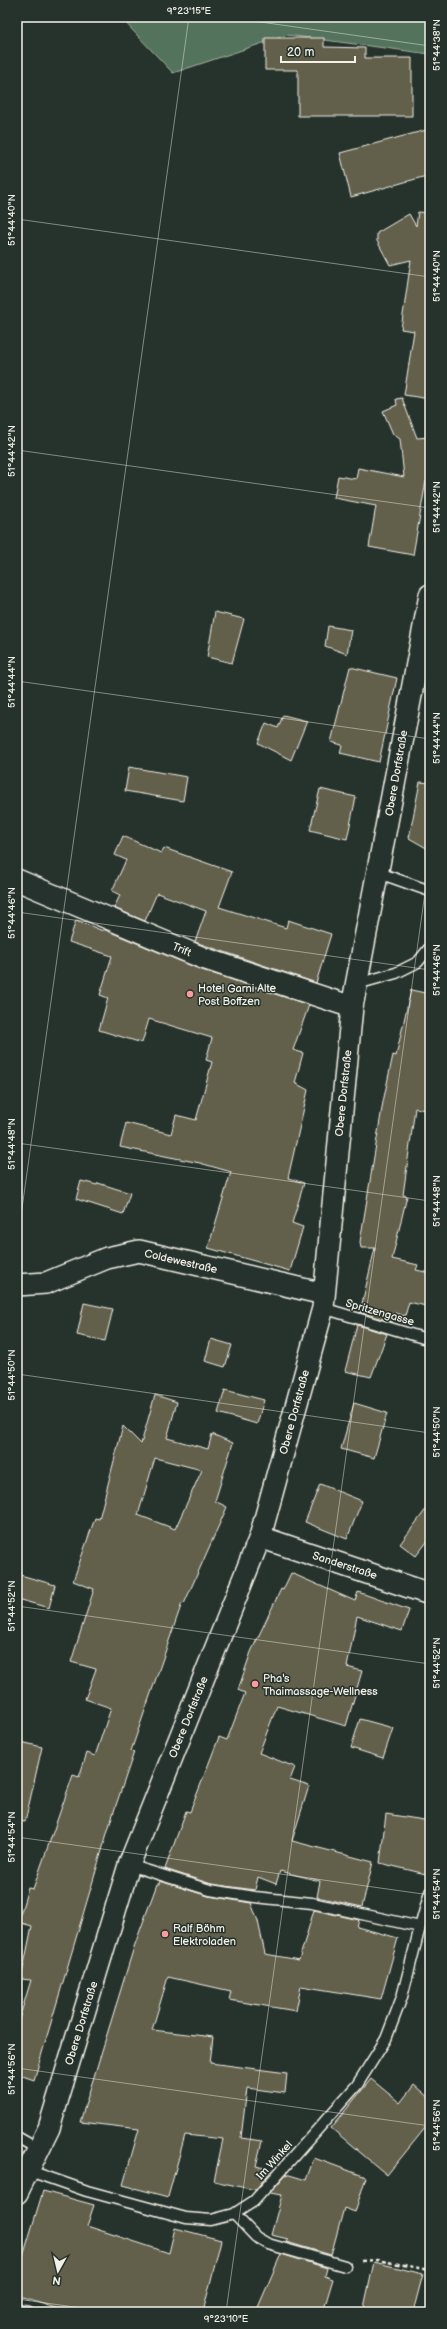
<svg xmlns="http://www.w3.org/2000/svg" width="447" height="2329" viewBox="0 0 447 2329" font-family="'Balsamiq Sans',sans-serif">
<rect width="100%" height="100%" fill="#26332d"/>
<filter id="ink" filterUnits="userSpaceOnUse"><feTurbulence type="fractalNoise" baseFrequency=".025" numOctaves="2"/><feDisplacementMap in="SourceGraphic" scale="8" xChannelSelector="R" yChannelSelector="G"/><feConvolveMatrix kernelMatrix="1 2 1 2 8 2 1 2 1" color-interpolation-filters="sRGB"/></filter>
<g filter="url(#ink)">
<path fill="#53735d" stroke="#a4b2a2" d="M120,17H430V54L287,35L173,73Z"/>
<path fill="#62614c" stroke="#f4f1e8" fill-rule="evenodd" d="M265,38H324V47L365,48V58H412V116H298V70H265Z
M430,129V175L351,197L340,153Z
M418,212L430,213V399L404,395L414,331L401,329L411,260L390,265L377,241V233L409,214L416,226Z
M402,398L417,438L430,437V481H426L413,555L369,547L376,506L334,498L338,476L356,479L358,468L404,477L400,439L393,434L383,411L397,405L396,399Z
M215,612L244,619L232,663L207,657Z
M328,626L351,630L347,654L325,646Z
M350,667L397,678L379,762L340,753L342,745L331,742Z
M283,715L307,721L291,760L258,743L266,723L278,728Z
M129,767L187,777L183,801L125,791Z
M420,782L430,783V850L409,838Z
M320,789L356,797L347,839L310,830Z
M123,836L161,853L164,848L232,872L219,907L286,928L288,920L331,934L316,983L195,942L206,911L157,893L145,921L114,908L120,895L112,891L126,860L115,855Z
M76,920L103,931V929L199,969L309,1005L293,1050L303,1053L295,1083L308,1090L288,1178L304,1183L292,1223L303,1227L290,1271L208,1248L231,1172L200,1163L120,1147L126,1123L171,1134L176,1115L196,1120L212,1062L206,1060L212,1038L149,1019L142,1043L99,1030L108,998L100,995L112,956L69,942Z
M411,990L430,994V1111L415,1108L403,1195L407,1196L392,1259L418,1265L416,1270L430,1273V1307L409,1302L405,1316L395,1313L392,1322L360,1312L375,1248H361L360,1242L383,1102L393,1055L396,1056Z
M81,1181L97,1185L98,1183L130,1193L123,1214L76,1199Z
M84,1303L113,1309L105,1341L77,1335Z
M357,1325L387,1334L371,1377L345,1371Z
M211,1339L232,1345L225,1367L205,1361Z
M225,1390L264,1400L257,1424L218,1413Z
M155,1395L177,1402L167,1438L208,1449L212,1434L233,1443L215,1501L227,1507L184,1604L182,1603L131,1751L134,1752L111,1820L34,2080L17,2074V2026L31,1980L21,1979L32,1926L18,1922L28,1888L33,1889L73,1775L79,1777L87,1753L95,1756L111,1708L85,1699L96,1669L71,1662L94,1589L73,1581L95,1518L99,1519L123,1426L141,1444ZM155,1458L202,1470L175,1529L138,1515Z
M354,1403L387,1413L374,1458L341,1449Z
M320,1484L362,1501L347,1539L305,1522Z
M430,1504V1538L416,1556L400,1544Z
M291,1573L355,1601L358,1592L409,1610L402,1631L357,1616L347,1667L362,1671L346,1726L277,1706L259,1753L295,1767L290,1780L309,1786L292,1841L373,1862L362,1907L317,1897L320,1881L280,1871L276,1884L258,1877L255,1890L211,1884L165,1869L186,1811L190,1812L219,1737L227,1740L245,1693L238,1690L251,1652L281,1589L283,1590Z
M17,1574L55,1585L49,1608L17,1599Z
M360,1719L393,1728L383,1758L351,1748Z
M17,1741L42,1747L25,1822L17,1821Z
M386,1814L430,1821V1875L380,1863Z
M160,1881L208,1896L251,1903L258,1921L265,1954L299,1960L314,1910L359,1920L357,1927L398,1938L381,1999L301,1986L296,2011L229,2000L231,1991L168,1977L152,2030L213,2037L210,2063L287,2073L285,2093L247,2088L241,2138L262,2141L256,2166L272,2170L255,2190L214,2181L223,2139L185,2135L168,2197L123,2185L139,2129L80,2122L134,1947L157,1884H159Z
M371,2079L400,2103L414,2085L430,2099V2122L387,2175L331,2128Z
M314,2158L366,2177L355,2212L344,2208L331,2255L286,2242L288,2239L271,2235L282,2195L270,2193L286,2174L306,2180Z
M43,2191L94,2205L87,2226L169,2253L175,2228L221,2240L203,2312H68L17,2296V2276Z
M281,2254L327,2268L325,2276L333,2279L323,2312H256Z
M374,2262L423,2274L413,2312H363Z"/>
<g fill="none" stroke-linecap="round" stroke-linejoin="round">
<defs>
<path id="lane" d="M379,873L430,891
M357,984L396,973L418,962L430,947
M323,1308L430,1340
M129,1865L210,1890L255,1897L312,1903L420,1927L430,1892
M17,2137L38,2149
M27,2170L87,2191L186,2218L211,2220L234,2214L254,2201L357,2085L386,2039L402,1997L420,1927
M234,2214L256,2237L268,2244L345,2266
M17,2310L29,2312"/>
<path id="street" d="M17,880L203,958L352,1007
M17,1285L46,1283L107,1258L139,1251L324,1294
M260,1537L430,1594
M17,2193L49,2128L129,1865L260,1537L323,1308L352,1007L430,595"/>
</defs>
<use href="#lane" stroke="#f4f1e8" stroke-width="13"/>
<use href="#street" stroke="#f4f1e8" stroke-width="24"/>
<path stroke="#f4f1e8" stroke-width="2.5" stroke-dasharray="4 3" stroke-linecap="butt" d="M361,2261L377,2260L430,2270"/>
<use href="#lane" stroke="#26332d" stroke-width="10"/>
<use href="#street" stroke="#26332d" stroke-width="21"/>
</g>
</g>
<path fill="none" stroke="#f4f1e8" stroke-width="1" stroke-opacity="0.45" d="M225,17L430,46M17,219L430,277M17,450L430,508M17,681L430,739M17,912L430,970M17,1143L430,1201M17,1244L189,17M17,1374L430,1433M17,1606L430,1664M17,1837L430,1895M17,2068L430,2126M17,2299L110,2312M226,2312L430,857"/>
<g fill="#ff9aa2" stroke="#26332d" stroke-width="1.5">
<circle cx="190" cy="994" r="4"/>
<circle cx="255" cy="1684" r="4"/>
<circle cx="165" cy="1934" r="4"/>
</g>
<g text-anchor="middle" stroke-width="3" stroke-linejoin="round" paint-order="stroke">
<g font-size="11" fill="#f4f1e8" stroke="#26332d">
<text transform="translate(396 773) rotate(-80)" y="4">Obere Dorfstraße</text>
<text transform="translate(182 949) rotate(23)" y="4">Trift</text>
<text transform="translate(343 1093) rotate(-84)" y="4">Obere Dorfstraße</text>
<text transform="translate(181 1261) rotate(13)" y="4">Coldewestraße</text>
<text transform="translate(380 1312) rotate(16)" y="4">Spritzengasse</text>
<text transform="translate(294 1412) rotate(-75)" y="4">Obere Dorfstraße</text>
<text transform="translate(345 1565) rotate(18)" y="4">Sanderstraße</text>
<text transform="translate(188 1717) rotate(-68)" y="4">Obere Dorfstraße</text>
<text transform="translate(81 2023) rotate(-73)" y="4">Obere Dorfstraße</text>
<text transform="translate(274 2160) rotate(-48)" y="4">Im Winkel</text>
</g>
<g font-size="11" fill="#f4f1e8" stroke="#26332d" text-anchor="start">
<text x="198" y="992">Hotel Garni Alte<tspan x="198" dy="13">Post Boffzen</tspan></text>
<text x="263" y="1682">Pha's<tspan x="263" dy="13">Thaimassage-Wellness</tspan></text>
<text x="173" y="1932">Ralf Böhm<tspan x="173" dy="13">Elektroladen</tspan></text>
</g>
</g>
<rect width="447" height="2329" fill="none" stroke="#26332d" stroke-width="44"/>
<g transform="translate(58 2271) rotate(188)" stroke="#26332d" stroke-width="3" paint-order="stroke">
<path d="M0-3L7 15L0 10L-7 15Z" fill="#f4f1e8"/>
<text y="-6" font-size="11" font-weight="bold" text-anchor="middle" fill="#f4f1e8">N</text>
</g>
<path d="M281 56v6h74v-6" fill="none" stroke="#f4f1e8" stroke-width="2"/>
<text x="287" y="56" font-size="12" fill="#f4f1e8" stroke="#26332d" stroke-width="3" paint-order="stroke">20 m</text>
<rect x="22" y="22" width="403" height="2285" fill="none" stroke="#f4f1e8" stroke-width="1.5"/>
<g font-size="10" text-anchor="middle" fill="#f4f1e8">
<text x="189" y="14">9°23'15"E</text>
<text transform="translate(436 45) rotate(-90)" y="4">51°44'38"N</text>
<text transform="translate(11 220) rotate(-90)" y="4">51°44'40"N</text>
<text transform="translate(436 276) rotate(-90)" y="4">51°44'40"N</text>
<text transform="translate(11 451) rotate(-90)" y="4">51°44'42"N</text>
<text transform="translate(436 507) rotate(-90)" y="4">51°44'42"N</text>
<text transform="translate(11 682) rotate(-90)" y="4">51°44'44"N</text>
<text transform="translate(436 738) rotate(-90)" y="4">51°44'44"N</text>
<text transform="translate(11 913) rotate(-90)" y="4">51°44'46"N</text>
<text transform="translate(436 970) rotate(-90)" y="4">51°44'46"N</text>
<text transform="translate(11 1144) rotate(-90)" y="4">51°44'48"N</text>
<text transform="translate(436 1201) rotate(-90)" y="4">51°44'48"N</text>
<text transform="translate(11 1375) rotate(-90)" y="4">51°44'50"N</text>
<text transform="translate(436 1432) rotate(-90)" y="4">51°44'50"N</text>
<text transform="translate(11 1606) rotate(-90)" y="4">51°44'52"N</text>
<text transform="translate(436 1663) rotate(-90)" y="4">51°44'52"N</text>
<text transform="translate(11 1837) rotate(-90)" y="4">51°44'54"N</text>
<text transform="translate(436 1894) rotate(-90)" y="4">51°44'54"N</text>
<text transform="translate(11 2069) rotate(-90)" y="4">51°44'56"N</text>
<text transform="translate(436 2125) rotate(-90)" y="4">51°44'56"N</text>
<text x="226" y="2322">9°23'10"E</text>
</g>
</svg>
